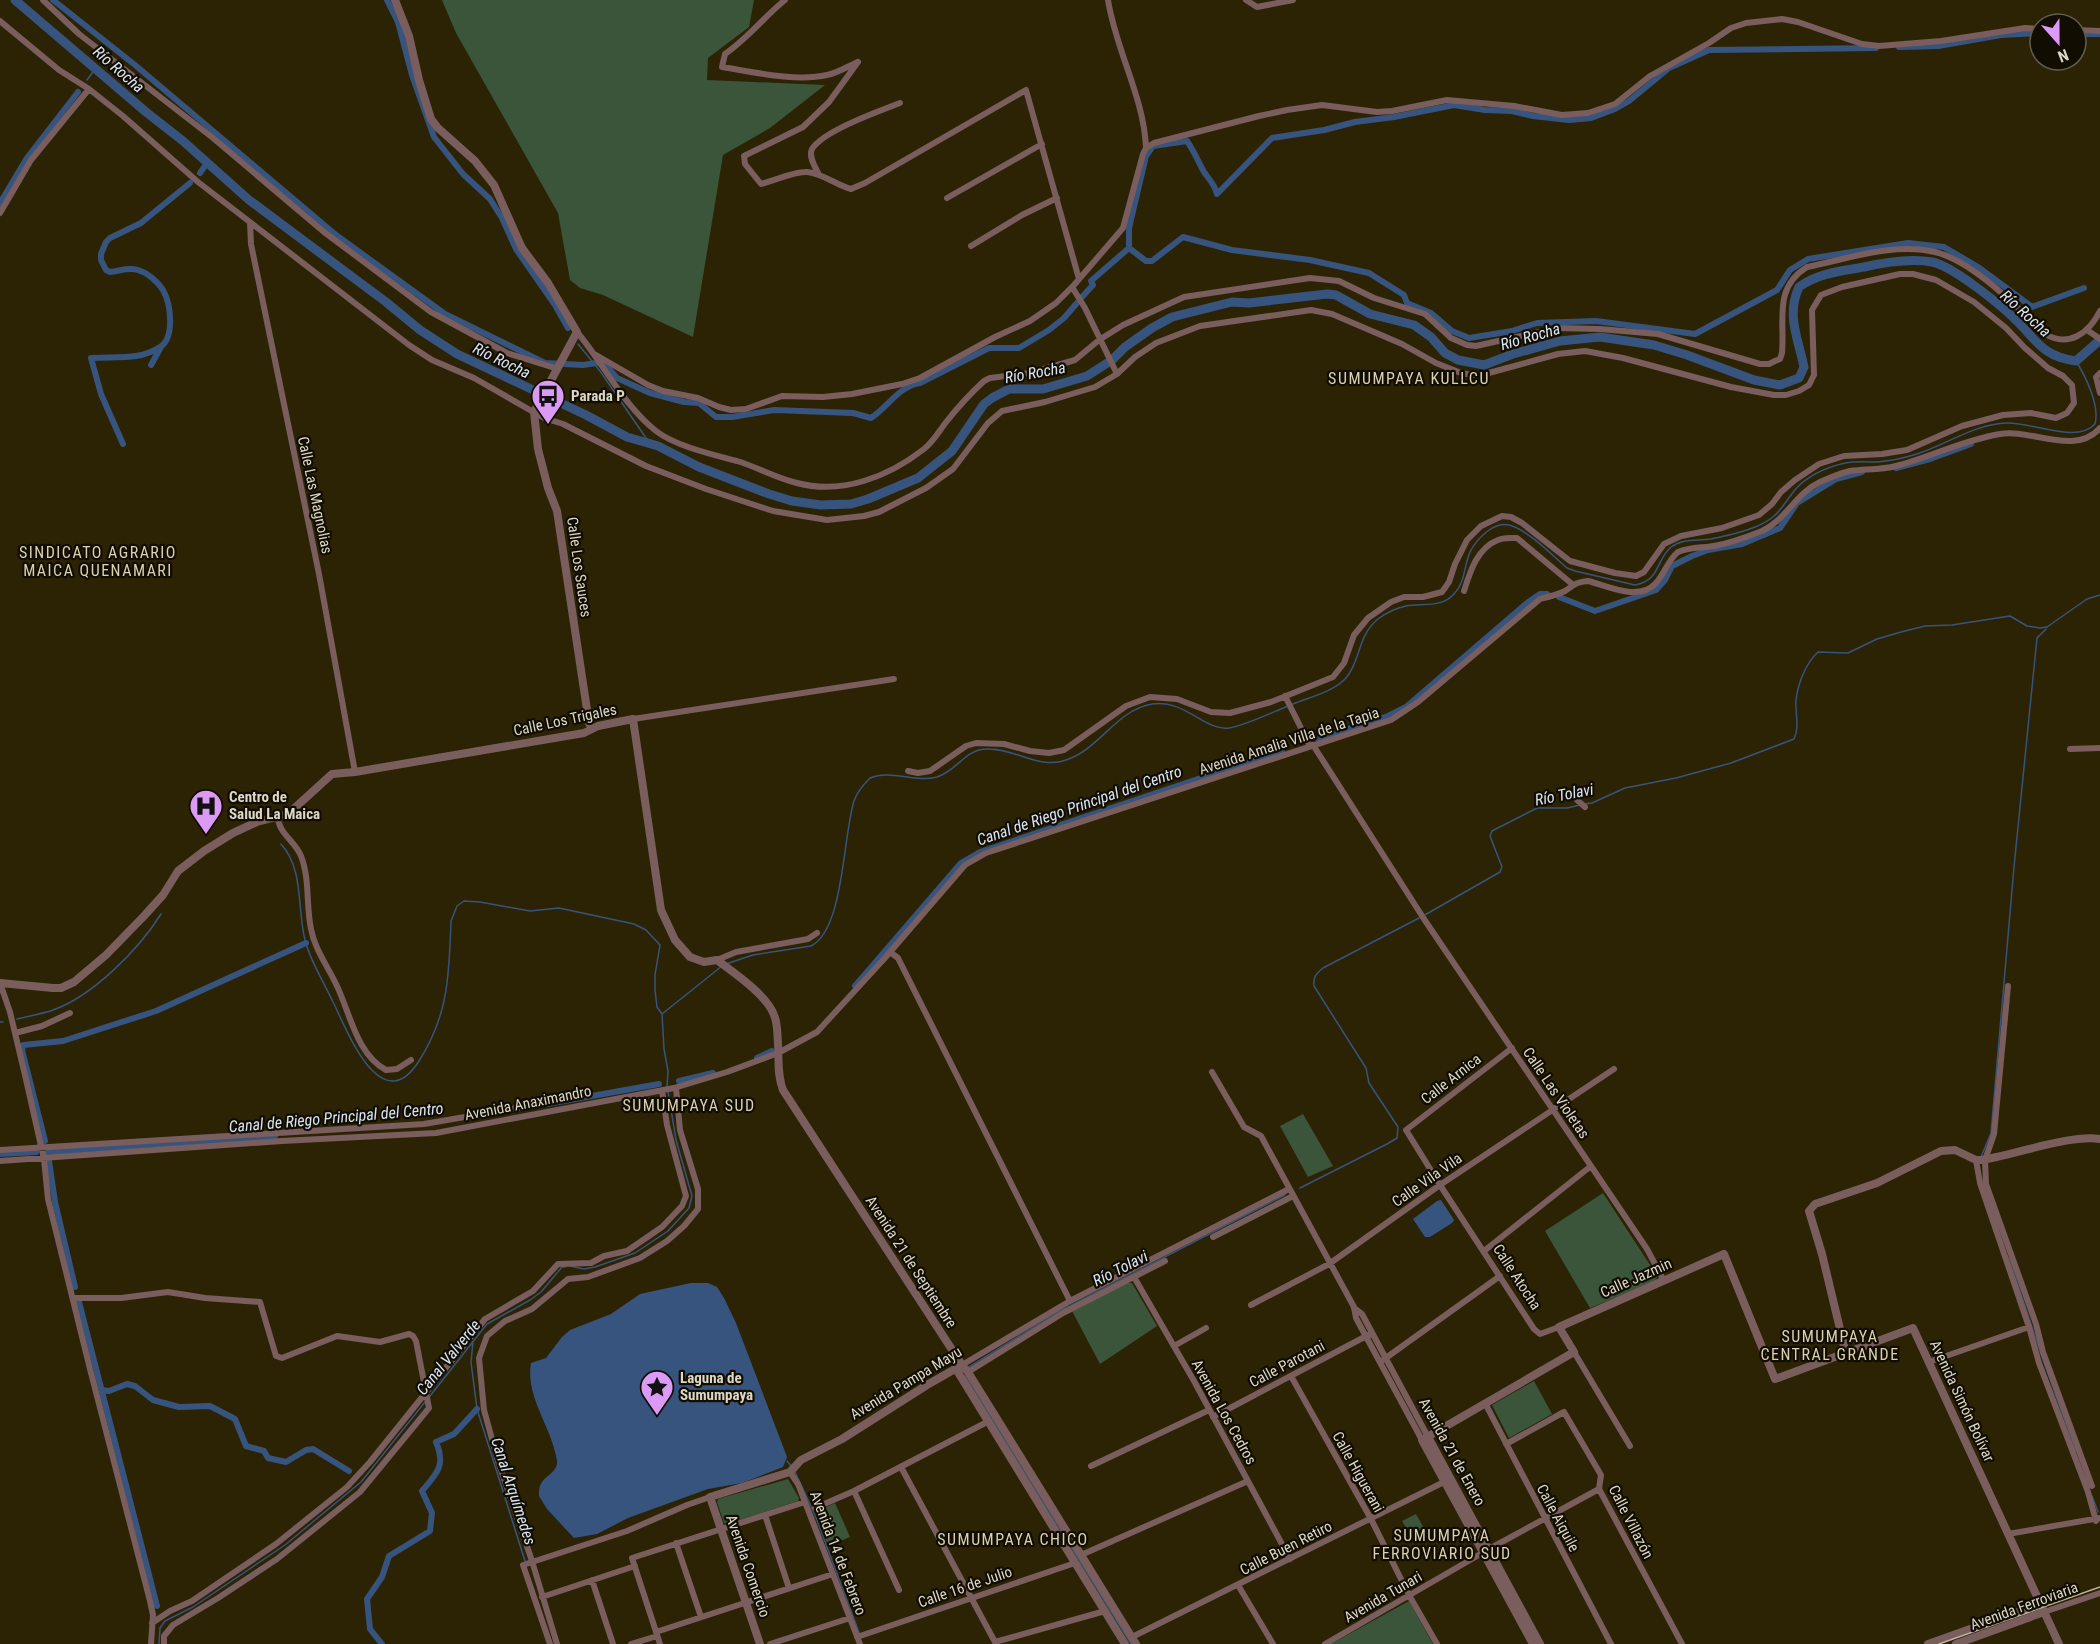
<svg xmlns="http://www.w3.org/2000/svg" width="2100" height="1644" viewBox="0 0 2100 1644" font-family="'Roboto Condensed',sans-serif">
<rect width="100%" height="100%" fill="#2c2305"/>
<path fill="#3a5539" d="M442,0H754L749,27L708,58L707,80L825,85L770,128L723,155L693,337L603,295L580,288L570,280L558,213L456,33Z
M1303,1114L1333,1166L1308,1177L1280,1126Z
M1603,1193L1656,1274L1657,1278L1654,1282L1590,1308L1545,1231Z
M1125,1283H1132L1157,1326L1100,1364L1072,1311Z
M1534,1381L1552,1414L1509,1438L1492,1405Z
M788,1479L799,1498L798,1501L727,1524L724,1523L717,1502L718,1499Z
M835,1503L850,1537L828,1546L815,1512Z
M1416,1514L1428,1535L1415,1543L1402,1521Z
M1409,1601L1433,1644H1331Z"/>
<path fill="#37547e" d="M1441,1200L1454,1220L1452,1223L1430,1237H1425L1413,1219L1437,1201Z
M691,1283H708L717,1287L724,1298L736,1323L787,1457L783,1467L742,1483L708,1489L628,1518L597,1534L574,1538L547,1509L539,1496C539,1491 539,1486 542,1482C547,1475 558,1471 557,1461C552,1427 525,1397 531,1363L546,1358L562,1337L570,1330L611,1314L640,1294Z"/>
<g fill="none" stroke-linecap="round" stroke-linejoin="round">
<path stroke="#37547e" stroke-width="1.5" d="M87,80L95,69
M578,344L600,371L646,438L658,446
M1293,704C1310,697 1333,692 1346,678C1361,661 1357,636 1378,619C1386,613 1396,608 1406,606C1422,603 1442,608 1454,594C1465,583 1464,566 1470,552C1476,540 1493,521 1509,525C1528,530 1552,555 1567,568L1575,571L1635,585C1661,580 1655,561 1671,547C1683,538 1698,541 1711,539C1725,536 1741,533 1755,527C1778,518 1780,509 1794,491C1806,476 1827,467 1845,463C1856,461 1867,462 1877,462C1891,461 1904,458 1917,454C1947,444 1975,424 2007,423C2031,422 2077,444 2095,424C2100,406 2086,377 2076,361
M1584,804L1592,803L1625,788L1676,778L1731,763L1794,739C1800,726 1795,714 1796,700C1798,683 1806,663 1818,652L1848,653L1877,639L1901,632L1925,626L1952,625L2010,616L2027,626L2040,628L2047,627L2087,599L2100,595
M281,844C304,869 297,909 305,940C310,961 324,982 333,1002C347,1030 381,1121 419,1061C449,1014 449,974 451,921L457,906L464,901L480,902L530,911L559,908L634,924L646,930L660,945L655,975V990L657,1007L662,1014L664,1049L668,1071L667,1087
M1423,916L1500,872L1502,867L1490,836L1492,831L1537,808H1567L1580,805
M726,964L753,955L811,946C844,930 843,835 854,801C857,792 864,784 870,778C891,769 915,783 937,777C957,771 965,749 987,749C1015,748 1039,770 1066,760C1100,749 1116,710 1152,704C1185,699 1204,731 1229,728C1244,726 1273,712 1288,706
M662,1014L722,966
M17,1019C29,1016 42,1014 53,1010C93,996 139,949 161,914
M0,1022H3
M1981,1157L1991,1133L2014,867L2037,638L2046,629
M1300,1188L1387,1144L1397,1138L1398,1127L1369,1083L1366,1068L1314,986C1313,977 1316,974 1323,968L1419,918
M2009,1258L2041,1354L2076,1452
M570,1266L584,1269L595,1267L635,1253L668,1231L689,1208L692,1196L676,1140L668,1091
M473,1342L471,1362L477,1409L525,1561
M969,1367L1058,1312L1285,1195
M966,1374L965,1376L1131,1644
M430,1396L487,1324L530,1300L541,1292L562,1267H565
M787,1461L791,1466
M795,1472L815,1515L860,1635
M2092,1496L2098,1512
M159,1644L160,1628L165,1621L193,1607L285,1545L361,1482L425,1402"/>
<path stroke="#37547e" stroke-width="6" d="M53,0L135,65L336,235L445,314L545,363L583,365L603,362L617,378L650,393L684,402L699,403L716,417H732L774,410L853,413L871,418C888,407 899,386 920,383L989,348H1019L1049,330L1064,318L1077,303
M387,0L398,22L412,75L434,137L463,174L490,199L502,218L516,249L555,305L568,328
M2076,34H2100
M1899,47L1938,46L2001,35L2040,33
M200,173L207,163
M0,203L27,158L78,92
M1129,248V228L1146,156L1153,146L1187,141C1194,151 1198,161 1204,172C1209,179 1215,185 1217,194L1272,138L1324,130L1355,122L1394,117L1454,105L1485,110L1512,111L1533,116L1569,120L1591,118L1615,109L1629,101L1669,68L1709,50L1876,48
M1082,297L1093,285L1091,281L1129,248L1146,261H1152L1183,237L1232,250L1310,260L1369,273L1404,295L1407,303L1431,313L1452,331L1469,338L1512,331L1537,323L1596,321L1695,334L1777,290L1790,270L1808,259L1908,243L1944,247L1978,267L2032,307L2084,288
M151,365L161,347
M123,444L101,394L91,358C115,356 139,361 160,347C175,338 171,304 163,290C158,282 148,273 138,270C128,267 120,271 110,272L106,270L101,260V254L106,242L110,238L141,223L190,183
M1896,468L1930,459L1971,444
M1559,597L1595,611L1656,590L1665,580L1672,566L1692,556L1708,550L1742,544L1780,528L1797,503L1836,479L1862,472
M1318,739L1388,716L1406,707L1527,603L1540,594H1547
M855,986L961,863L980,852L1282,751
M757,1058L772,1051
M679,1081L713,1073
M547,1104L659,1084
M45,1141L22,1050L23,1045L63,1041L156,1011L306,943
M48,1152L275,1136
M0,1154L36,1152
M49,1161L55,1202L75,1287
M79,1302L157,1606
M102,1390L109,1391L127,1384L135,1386L153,1400L179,1407L210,1406L235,1419L246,1446L264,1451L268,1458L286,1462L306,1450L313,1449L349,1471
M382,1644L370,1629L367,1599L382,1577L389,1556L430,1531L432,1513L422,1491C437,1473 446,1466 436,1442L454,1434L477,1409"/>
<path stroke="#37547e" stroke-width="9" d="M15,0L146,112L183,141L249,200L386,302L420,330L457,354L586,415L627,437L658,446L699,467L769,494L792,501L821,505L851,504L868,499L918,478L952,451L984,404L992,398L1009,389H1043L1087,376L1112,360L1125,347L1152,328L1172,317L1232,302L1249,303L1327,294L1336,295L1370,314L1414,325L1431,337L1445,353L1458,360L1484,365L1513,354L1560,341L1600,337L1654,345L1687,355L1754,380L1780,385L1799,378L1804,367C1798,338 1786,315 1799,287C1818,273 1842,271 1864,267C1886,262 1910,258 1932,262C1953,266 2002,306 2018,322C2038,343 2045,357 2076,361L2100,340"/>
<path stroke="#795e5d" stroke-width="6" d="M43,0L79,34L213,138L324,232L431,312L507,353L558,369
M785,0C764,17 748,38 725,54L722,67C753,72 796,82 827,75C838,73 848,66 858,62
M1108,0C1116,51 1144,97 1146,148
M1246,0L1257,7L1293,0
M0,21L59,70L89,89L123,116L198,182L409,345L432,360L474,378L544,418L563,424L646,466L706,489L773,511L827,520L864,516L879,512L926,488L953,469L988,423L1002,411L1045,402L1095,387L1117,374L1135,357L1156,343L1200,326L1311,310L1332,314L1402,344L1436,363L1461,373L1472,375L1485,374L1558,354L1585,351L1623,358L1731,387L1774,395H1786L1799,391L1809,385L1814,375L1812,310L1821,295L1842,287L1900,274H1913L1936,280L1974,302L2006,328L2025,348L2048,368L2063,376L2072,385L2074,403L2067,413L2056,418L2031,413L2003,415L1962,426L1907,450L1882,454L1844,456L1819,464L1795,480L1781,492L1772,504L1759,515L1722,528L1681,536L1664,544L1644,572L1636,576L1615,573L1570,561L1522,523L1511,517L1502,516L1481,526L1467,540L1455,564L1449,582L1442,592L1423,597H1404L1391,602L1368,618L1354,635L1344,663L1333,677L1271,702L1230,713L1211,712L1177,699L1150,697L1126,706L1064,750L1049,753L1030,751L1004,744L976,743L966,746L930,771L918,773L908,771
M2076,30L2100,31
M858,62L829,102L803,127L744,156L745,164L761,184C773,181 795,171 807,172C822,173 836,185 851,189L865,183L1026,90L1079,279
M819,175C816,168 808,157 812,149C823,131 879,111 900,103
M947,198L1042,144
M0,213L31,160L89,89
M250,223L251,244L319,574L355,772
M971,246L1022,215L1057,198
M1072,287L1085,308L1117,374
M2087,330L2100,339
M577,332C604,364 623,405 656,431C675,446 714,455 737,461C757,467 776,478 797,483C842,495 888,477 924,449C934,441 939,431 947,421C958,407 971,393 984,381L990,378L1030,373L1075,360L1099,340L1123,325L1184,297L1310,278L1339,281L1374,298L1425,314L1451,338L1467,345L1476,346L1557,328L1600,329L1658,334L1760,364H1769L1775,361L1780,359L1782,353C1785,320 1773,288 1807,267C1847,259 1894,242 1935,252C1973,261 2017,307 2045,334C2069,348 2089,333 2100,311
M596,355L648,385L663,391L698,398L719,407L731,410L746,409L782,396L823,397L852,394L902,384L920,378L995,337L1030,321L1056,303L1074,285L1123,228L1143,154L1146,148L1154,143L1259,116L1287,110L1322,105L1377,112L1392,111L1447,100L1514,106L1562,115L1588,113L1615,104L1650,76L1709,43L1731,28L1746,23L1782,19L1798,22L1862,44L1879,46L1941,41L2025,28L2040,29
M2100,373L2096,377L2100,393
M1464,591C1470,572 1477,548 1498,540C1503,537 1511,538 1517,538L1572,584
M1285,696L1310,746
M633,719L894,679
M1313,745L1424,919L1647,1249L1664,1281
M2070,749L2100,748
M1577,800L1585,807
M278,817C278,833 295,841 301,856C310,879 306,906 311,929C315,950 327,965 336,984C350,1012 356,1054 386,1070L397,1069L411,1060
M890,952L898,958L1070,1301
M717,960L736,952L808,939L817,933
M0,983L10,1012L25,1075L44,1159L48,1199L90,1369L150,1601L153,1615L151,1644
M2008,986L1994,1134L1985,1160L1986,1184L2036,1324L2043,1352L2092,1486
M15,1033L42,1026L70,1013
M1512,1048L1406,1130L1440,1185L1534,1329L1540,1334L1559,1327
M1212,1072L1244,1127L1261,1136L1354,1307L1356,1318L1422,1440
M0,1150L424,1124L552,1102
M1976,1160L1980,1183L2029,1327L2039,1363L2088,1492L2096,1521
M0,1161L282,1141L436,1133L674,1088L727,1072L778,1053L817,1032L884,959L965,865L986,853L1391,720L1418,702L1540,599C1548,597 1557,595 1565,591C1574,585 1575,582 1588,581C1608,586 1639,602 1656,583C1665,573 1668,560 1678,552C1690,547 1702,548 1714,546C1730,543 1747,537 1762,531C1786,520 1796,493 1820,482C1829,478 1841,473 1850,471C1866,469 1881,470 1896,466C1931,457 1963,440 2000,434C2030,428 2075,457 2100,428
M1213,1237L1293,1196
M1484,1251L1591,1166
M1134,1277L1194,1381L1290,1559
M73,1298H121L168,1292L205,1298L260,1302L276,1356L282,1358L337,1336L380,1342L409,1334L413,1336L416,1341L429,1408L360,1492L277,1559L218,1598L173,1625L164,1636V1644
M1251,1305L1329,1264L1440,1185L1614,1069
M1354,1308L1362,1314L1428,1437
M1174,1346L1206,1328
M1574,1352L1630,1446
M1383,1360L1500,1276
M1929,1362L2029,1327
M962,1365L1070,1301L1289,1189
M968,1372L1063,1313L1165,1261
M1291,1376L1371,1519L1409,1595L1437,1644
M1485,1403L1611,1644
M1213,1417L1372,1333
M1506,1444L1564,1412L1601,1475L1599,1489L1682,1644
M1091,1466L1209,1410
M901,1467L996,1644
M790,1472L798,1484L860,1644
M854,1491L899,1590
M815,1508L854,1491L989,1421
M765,1515L789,1588
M2008,1534L2100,1518
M676,1543L701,1617
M1081,1555L1248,1481
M592,1580L613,1644
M1238,1585L1273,1644
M542,1597L635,1566
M2044,1612L2100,1593
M152,1623L170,1611L192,1601L276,1544L347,1487L370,1462L485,1319L533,1291L558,1264L591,1263L604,1256L627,1251L662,1227L682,1206L686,1196L667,1125L662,1090
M656,1632L833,1574
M857,1637L1075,1563
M1132,1637L1448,1480
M995,1642L1105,1611
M550,1644L523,1565L627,1531L687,1505L710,1497
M557,1644L532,1561L498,1461L484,1410L479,1358L487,1336L505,1321L532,1309L568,1279L588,1277L640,1258L667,1241L684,1226L698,1209V1189L680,1130L676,1088
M631,1644L657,1636
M660,1644L632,1558L805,1502
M770,1644L850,1618
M1325,1644L1489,1549L1599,1489"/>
<path stroke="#795e5d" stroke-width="8" d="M395,0L409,36L419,80L431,119L438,128L475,161L494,185L522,248L548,283L577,332L534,412L538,449L548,488L557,511L589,723L592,728
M0,983L53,988H61L74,982L106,955L144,916L163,895L178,871L204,851L233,833L257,822L288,814L332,774L355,772L584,733L598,726L633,719L661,910L675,940L690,957L704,962L717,960C734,973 767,995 774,1015C778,1024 777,1034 778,1043C779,1059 777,1075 783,1090L962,1365L968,1372L1136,1644
M1846,1354L1822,1254L1809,1211L1815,1204L1877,1183L1941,1151L1955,1150L1976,1160H1982C2013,1155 2072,1134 2100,1139
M956,1369L1125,1644
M1428,1437L1540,1644
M760,1644L710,1497L790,1472L801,1460L842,1439L927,1385L962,1365
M1533,1644L1422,1440L1574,1352L1559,1327L1724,1254L1775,1379L1913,1328L2059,1644
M1928,1644L2040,1604
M1956,1644L2044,1612"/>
<path stroke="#bab4a1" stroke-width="1.5" d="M1939,1644L2100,1587"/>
</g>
<defs>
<symbol id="bus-pin" viewBox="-11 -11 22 30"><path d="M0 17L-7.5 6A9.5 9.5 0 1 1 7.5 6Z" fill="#da9af6" stroke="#110d03"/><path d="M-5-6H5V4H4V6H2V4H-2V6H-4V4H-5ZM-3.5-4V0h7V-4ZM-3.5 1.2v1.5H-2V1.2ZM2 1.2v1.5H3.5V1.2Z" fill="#111"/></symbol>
<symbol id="hospital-pin" viewBox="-11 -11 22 30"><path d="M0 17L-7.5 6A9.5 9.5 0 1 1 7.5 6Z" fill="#da9af6" stroke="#110d03"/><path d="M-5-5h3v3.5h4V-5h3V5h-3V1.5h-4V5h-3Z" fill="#111"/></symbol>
<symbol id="sight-pin" viewBox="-11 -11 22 30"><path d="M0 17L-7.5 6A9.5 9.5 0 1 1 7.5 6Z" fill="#da9af6" stroke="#110d03"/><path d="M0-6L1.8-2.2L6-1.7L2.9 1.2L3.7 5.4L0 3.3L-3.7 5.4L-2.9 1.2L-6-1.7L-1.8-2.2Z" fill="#111"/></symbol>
</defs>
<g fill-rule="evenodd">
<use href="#bus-pin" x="529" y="377" width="38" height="52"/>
<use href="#hospital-pin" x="187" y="787" width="38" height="52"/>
<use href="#sight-pin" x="638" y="1368" width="38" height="52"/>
</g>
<g text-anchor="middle" stroke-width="4.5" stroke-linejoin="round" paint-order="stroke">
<g font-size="15" font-weight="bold" fill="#dcd7c6" stroke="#110d03" text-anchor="start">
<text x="571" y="401">Parada P</text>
<text x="229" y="802">Centro de<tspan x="229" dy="17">Salud La Maica</tspan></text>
<text x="680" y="1383">Laguna de<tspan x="680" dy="17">Sumumpaya</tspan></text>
</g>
<g font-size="15" fill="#dcd7c6" stroke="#110d03">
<text transform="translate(315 495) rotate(78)" y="5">Calle Las Magnolias</text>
<text transform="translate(579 567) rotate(82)" y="5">Calle Los Sauces</text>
<text transform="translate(565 720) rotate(-12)" y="5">Calle Los Trigales</text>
<text transform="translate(1289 741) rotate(-18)" y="5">Avenida Amalia Villa de la Tapia</text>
<text transform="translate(1451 1079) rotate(-38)" y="5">Calle Arnica</text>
<text transform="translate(1556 1093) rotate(56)" y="5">Calle Las Violetas</text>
<text transform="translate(528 1103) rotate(-11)" y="5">Avenida Anaximandro</text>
<text transform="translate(1427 1180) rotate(-35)" y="5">Calle Vila Vila</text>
<text transform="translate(911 1262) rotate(57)" y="5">Avenida 21 de Septiembre</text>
<text transform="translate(1517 1277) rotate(57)" y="5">Calle Atocha</text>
<text transform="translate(1636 1278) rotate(-24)" y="5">Calle Jazmin</text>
<text transform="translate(1287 1364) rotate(-28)" y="5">Calle Parotani</text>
<text transform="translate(906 1383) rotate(-31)" y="5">Avenida Pampa Mayu</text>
<text transform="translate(1962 1401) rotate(65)" y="5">Avenida Simón Bolívar</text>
<text transform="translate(1224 1412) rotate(61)" y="5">Avenida Los Cedros</text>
<text transform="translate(1452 1452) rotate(61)" y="5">Avenida 21 de Enero</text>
<text transform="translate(1358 1472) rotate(61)" y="5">Calle Higuerani</text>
<text transform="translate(1558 1518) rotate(62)" y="5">Calle Aiquile</text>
<text transform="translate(1631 1522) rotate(63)" y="5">Calle Villazón</text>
<text transform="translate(1286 1548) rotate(-27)" y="5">Calle Buen Retiro</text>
<text transform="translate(838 1553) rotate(69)" y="5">Avenida 14 de Febrero</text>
<text transform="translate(748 1566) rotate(71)" y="5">Avenida Comercio</text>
<text transform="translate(965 1587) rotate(-19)" y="5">Calle 16 de Julio</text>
<text transform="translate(1383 1597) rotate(-30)" y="5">Avenida Tunari</text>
<text transform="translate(2024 1606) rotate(-20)" y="5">Avenida Ferroviaria</text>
</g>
<g font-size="16" font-style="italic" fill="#dae4f2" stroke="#110d03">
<text transform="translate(119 69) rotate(41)" y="6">Río Rocha</text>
<text transform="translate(2026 313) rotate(42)" y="6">Río Rocha</text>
<text transform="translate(1530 336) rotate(-16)" y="6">Río Rocha</text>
<text transform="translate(502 360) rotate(26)" y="6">Río Rocha</text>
<text transform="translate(1035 372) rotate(-10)" y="6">Río Rocha</text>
<text transform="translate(1564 794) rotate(-11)" y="6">Río Tolavi</text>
<text transform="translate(1079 805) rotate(-19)" y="6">Canal de Riego Principal del Centro</text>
<text transform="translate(336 1117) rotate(-5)" y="6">Canal de Riego Principal del Centro</text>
<text transform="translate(1120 1268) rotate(-27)" y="6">Río Tolavi</text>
<text transform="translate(448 1357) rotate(-51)" y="6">Canal Valverde</text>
<text transform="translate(514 1491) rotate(72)" y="6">Canal Arquímedes</text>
</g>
<g font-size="16" letter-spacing="1.5" fill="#dbd1af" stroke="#110d03">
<text x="1409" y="384">SUMUMPAYA KULLCU</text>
<text x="98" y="558">SINDICATO AGRARIO<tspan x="98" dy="18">MAICA QUENAMARI</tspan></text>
<text x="689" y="1111">SUMUMPAYA SUD</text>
<text x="1830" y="1342">SUMUMPAYA<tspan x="1830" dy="18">CENTRAL GRANDE</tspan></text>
<text x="1442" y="1541">SUMUMPAYA<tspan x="1442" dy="18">FERROVIARIO SUD</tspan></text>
<text x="1013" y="1545">SUMUMPAYA CHICO</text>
</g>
</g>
<g transform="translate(2058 42) rotate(159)"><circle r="28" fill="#110d03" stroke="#625e51" stroke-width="1.5"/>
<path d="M0-4.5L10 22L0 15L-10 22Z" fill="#da9af6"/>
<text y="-9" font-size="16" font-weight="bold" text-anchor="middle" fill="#dcd7c6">N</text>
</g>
</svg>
